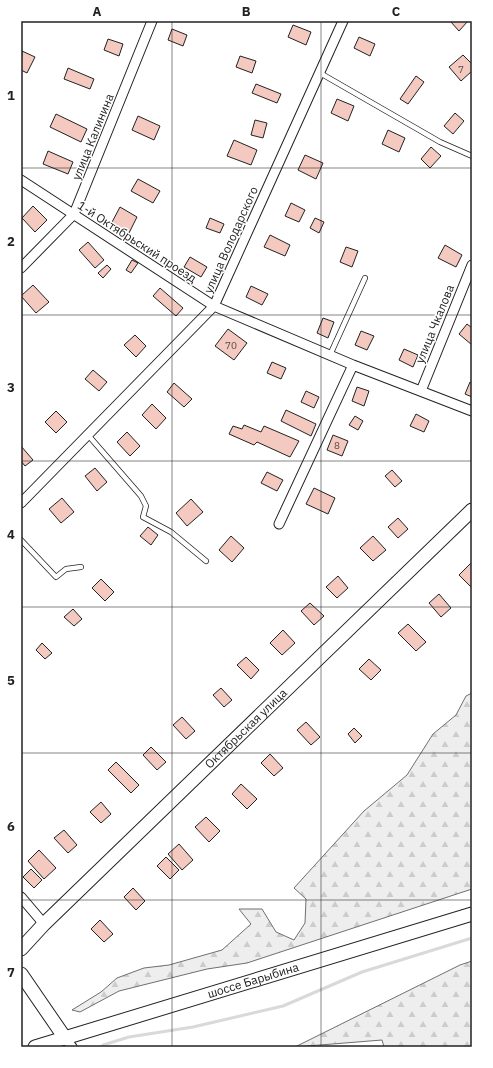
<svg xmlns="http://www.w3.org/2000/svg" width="493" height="1068" viewBox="0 0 493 1068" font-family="'IBM Plex Sans',sans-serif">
<defs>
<pattern id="forest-firs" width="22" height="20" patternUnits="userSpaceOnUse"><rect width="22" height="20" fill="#eee"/><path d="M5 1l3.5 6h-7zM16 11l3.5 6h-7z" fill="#ccc"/></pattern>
</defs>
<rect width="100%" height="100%" fill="#fff"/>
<path fill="url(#forest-firs)" stroke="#6f6f6f" d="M472,693V889L247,963L207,969L119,991L80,1012L72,1010L101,992L117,978L144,968L169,965L222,950L251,924L239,909H262L276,932L294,940L305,923L306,899L294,888L364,811L407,775L433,734L456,715L466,696Z
M472,961V1047H384L382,1040L295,1047L460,965Z"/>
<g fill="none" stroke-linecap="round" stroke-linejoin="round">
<path stroke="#d9d9d9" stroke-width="3" d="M103,1045L129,1037L193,1027L283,1006L362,972L472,938"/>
</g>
<path fill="#f3c9c0" stroke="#222" d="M450,21H468L459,31Z
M293,25L311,32L306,45L288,37Z
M172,29L187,35L183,46L168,40Z
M359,37L375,44L370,56L354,48Z
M108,39L123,44L119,56L104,50Z
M22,51L35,57L27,73L21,70Z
M463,55L472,64V71L461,81L449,67Z
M240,56L256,61L252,73L236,67Z
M68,68L94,79L90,89L64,79Z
M416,76L424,82L408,104L400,99Z
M256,84L281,94L277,103L252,93Z
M337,99L354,106L348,121L331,113Z
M455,113L464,121L453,134L444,126Z
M56,114L87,129L81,142L50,127Z
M138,116L160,126L154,140L132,130Z
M255,120L267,123L263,138L251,135Z
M388,130L405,138L399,152L382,144Z
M234,140L257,150L251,165L227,156Z
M431,147L441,156L430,168L421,159Z
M48,151L73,162L68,174L43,164Z
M305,155L323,163L316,179L298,170Z
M138,179L160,191L153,203L131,191Z
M291,203L305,210L299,222L285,216Z
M33,206L47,220L35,232L22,218Z
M120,207L137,217L129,233L111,224Z
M210,218L224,224L220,233L206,228Z
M315,218L324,222L319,233L310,228Z
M270,235L290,245L285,256L264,247Z
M88,242L104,260L95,268L79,250Z
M445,245L462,255L456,267L438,258Z
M346,247L358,251L352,267L340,262Z
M190,257L207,267L201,277L184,267Z
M132,260L138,263L131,273L126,270Z
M107,265L111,269L103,278L98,273Z
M33,285L49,302L36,313L21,296Z
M251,286L268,294L262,305L246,297Z
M160,288L183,308L176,316L153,296Z
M323,318L334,322L328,338L317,333Z
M467,324L472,328V345L459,334Z
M228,329L247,343L234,360L215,346Z
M361,331L374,336L367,350L355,345Z
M135,335L146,346L136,357L124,345Z
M404,349L418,355L413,367L399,360Z
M272,362L286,368L281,379L267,373Z
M93,370L107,382L99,391L85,379Z
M470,382L472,383V397L465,394Z
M174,383L192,399L184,407L167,392Z
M357,387L369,391L364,406L352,401Z
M306,391L319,397L314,408L301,402Z
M152,404L166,418L156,429L142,415Z
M286,410L316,424L311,436L281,421Z
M56,411L67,422L56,433L45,422Z
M416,414L429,421L424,432L410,426Z
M355,416L363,421L358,430L349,425Z
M244,425L261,432L264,426L299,441L290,457L257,442L254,445L229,434L233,426L242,429Z
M127,432L140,446L130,456L117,442Z
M333,435L348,441L342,456L327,450Z
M21,446L33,460L25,466L21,461Z
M95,468L107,482L97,491L85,476Z
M392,470L402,481L395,487L385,476Z
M267,472L283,480L277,491L261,483Z
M314,488L335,498L328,514L306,504Z
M62,498L74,512L61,523L49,509Z
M191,499L203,512L187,526L176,513Z
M398,518L408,529L398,538L388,527Z
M148,527L158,535L151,545L140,536Z
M231,536L244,548L232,562L219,550Z
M373,536L386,550L373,561L360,548Z
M472,562V588L459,575Z
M338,576L348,588L337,598L326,587Z
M101,579L114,592L105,601L92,588Z
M439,594L451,608L441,617L429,603Z
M310,603L324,616L314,625L301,611Z
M73,609L82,619L74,626L64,617Z
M408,624L426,642L416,651L398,633Z
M283,630L295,643L282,655L270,643Z
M42,643L52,653L45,659L36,650Z
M246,657L259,670L251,679L237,665Z
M369,659L381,670L371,680L359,669Z
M221,688L232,700L224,707L213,695Z
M182,717L195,731L186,739L173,725Z
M306,722L320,737L311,745L297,730Z
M354,728L362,736L355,743L348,734Z
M151,747L166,762L157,770L143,755Z
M270,754L283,768L274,776L261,763Z
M116,762L139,785L131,793L108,770Z
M241,784L257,799L247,809L232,794Z
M101,802L111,814L101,823L90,812Z
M206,817L220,831L209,842L195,827Z
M64,830L77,845L68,853L54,838Z
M179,844L193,860L182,870L168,854Z
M39,850L56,868L44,879L28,861Z
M166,857L179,870L170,879L157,866Z
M31,869L42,880L34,888L23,877Z
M133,888L145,901L136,910L124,897Z
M100,920L113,934L104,942L91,929Z"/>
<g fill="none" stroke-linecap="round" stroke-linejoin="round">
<defs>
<path id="lane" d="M320,73L440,142L472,156
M330,355L365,278
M88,435L141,496L146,506L143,517L171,532L206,561
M21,540L56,577L66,569L81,567"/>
<path id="street" d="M21,180L214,306L353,365L472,411
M21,268L74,214L152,21
M421,391L472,265
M21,503L214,306L343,21
M279,524L353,365
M21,897L44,924
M65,1038L72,1047"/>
<g id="secondary">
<path id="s1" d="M21,949L44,924L472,510"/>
<path d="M21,974L65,1038"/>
<path id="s2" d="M35,1047L472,914"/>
</g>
</defs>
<use href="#lane" stroke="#222" stroke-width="6"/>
<use href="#street" stroke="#222" stroke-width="11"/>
<use href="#secondary" stroke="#222" stroke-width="15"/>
<use href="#lane" stroke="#fff" stroke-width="4.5"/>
<use href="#street" stroke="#fff" stroke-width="9"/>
<use href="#secondary" stroke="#fff" stroke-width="13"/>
</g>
<path fill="none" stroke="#222" stroke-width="1" stroke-opacity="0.55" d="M172,21V1047M321,21V1047M21,168H472M21,315H472M21,461H472M21,607H472M21,753H472M21,900H472"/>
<g text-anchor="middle" stroke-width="3" stroke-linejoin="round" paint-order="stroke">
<g font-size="10" fill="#564c4a">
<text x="461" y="73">7</text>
<text x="231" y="349">70</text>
<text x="337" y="449">8</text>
</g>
<g font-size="12" fill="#222" stroke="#fff">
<text transform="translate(93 137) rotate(-68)" y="4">улица Калинина</text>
<text transform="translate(231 240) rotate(-66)" y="4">улица Володарского</text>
<text transform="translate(137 242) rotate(33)" y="4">1-й Октябрьский проезд</text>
<text transform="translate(435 324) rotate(-68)" y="4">улица Чкалова</text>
<text dy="4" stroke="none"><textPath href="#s1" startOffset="315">Октябрьская улица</textPath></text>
<text dy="4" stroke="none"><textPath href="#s2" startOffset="228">шоссе Барыбина</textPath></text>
</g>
</g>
<rect width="493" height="1068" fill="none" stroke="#ffffff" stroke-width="44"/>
<rect x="22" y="22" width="449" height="1024" fill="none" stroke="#222" stroke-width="1.5"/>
<g font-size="13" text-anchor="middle" font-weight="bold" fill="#222">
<text x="97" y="16">A</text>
<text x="246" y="16">B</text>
<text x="396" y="16">C</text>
<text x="11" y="100">1</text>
<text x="11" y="246">2</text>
<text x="11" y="392">3</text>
<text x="11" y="539">4</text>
<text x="11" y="685">5</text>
<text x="11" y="831">6</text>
<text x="11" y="977">7</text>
</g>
</svg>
